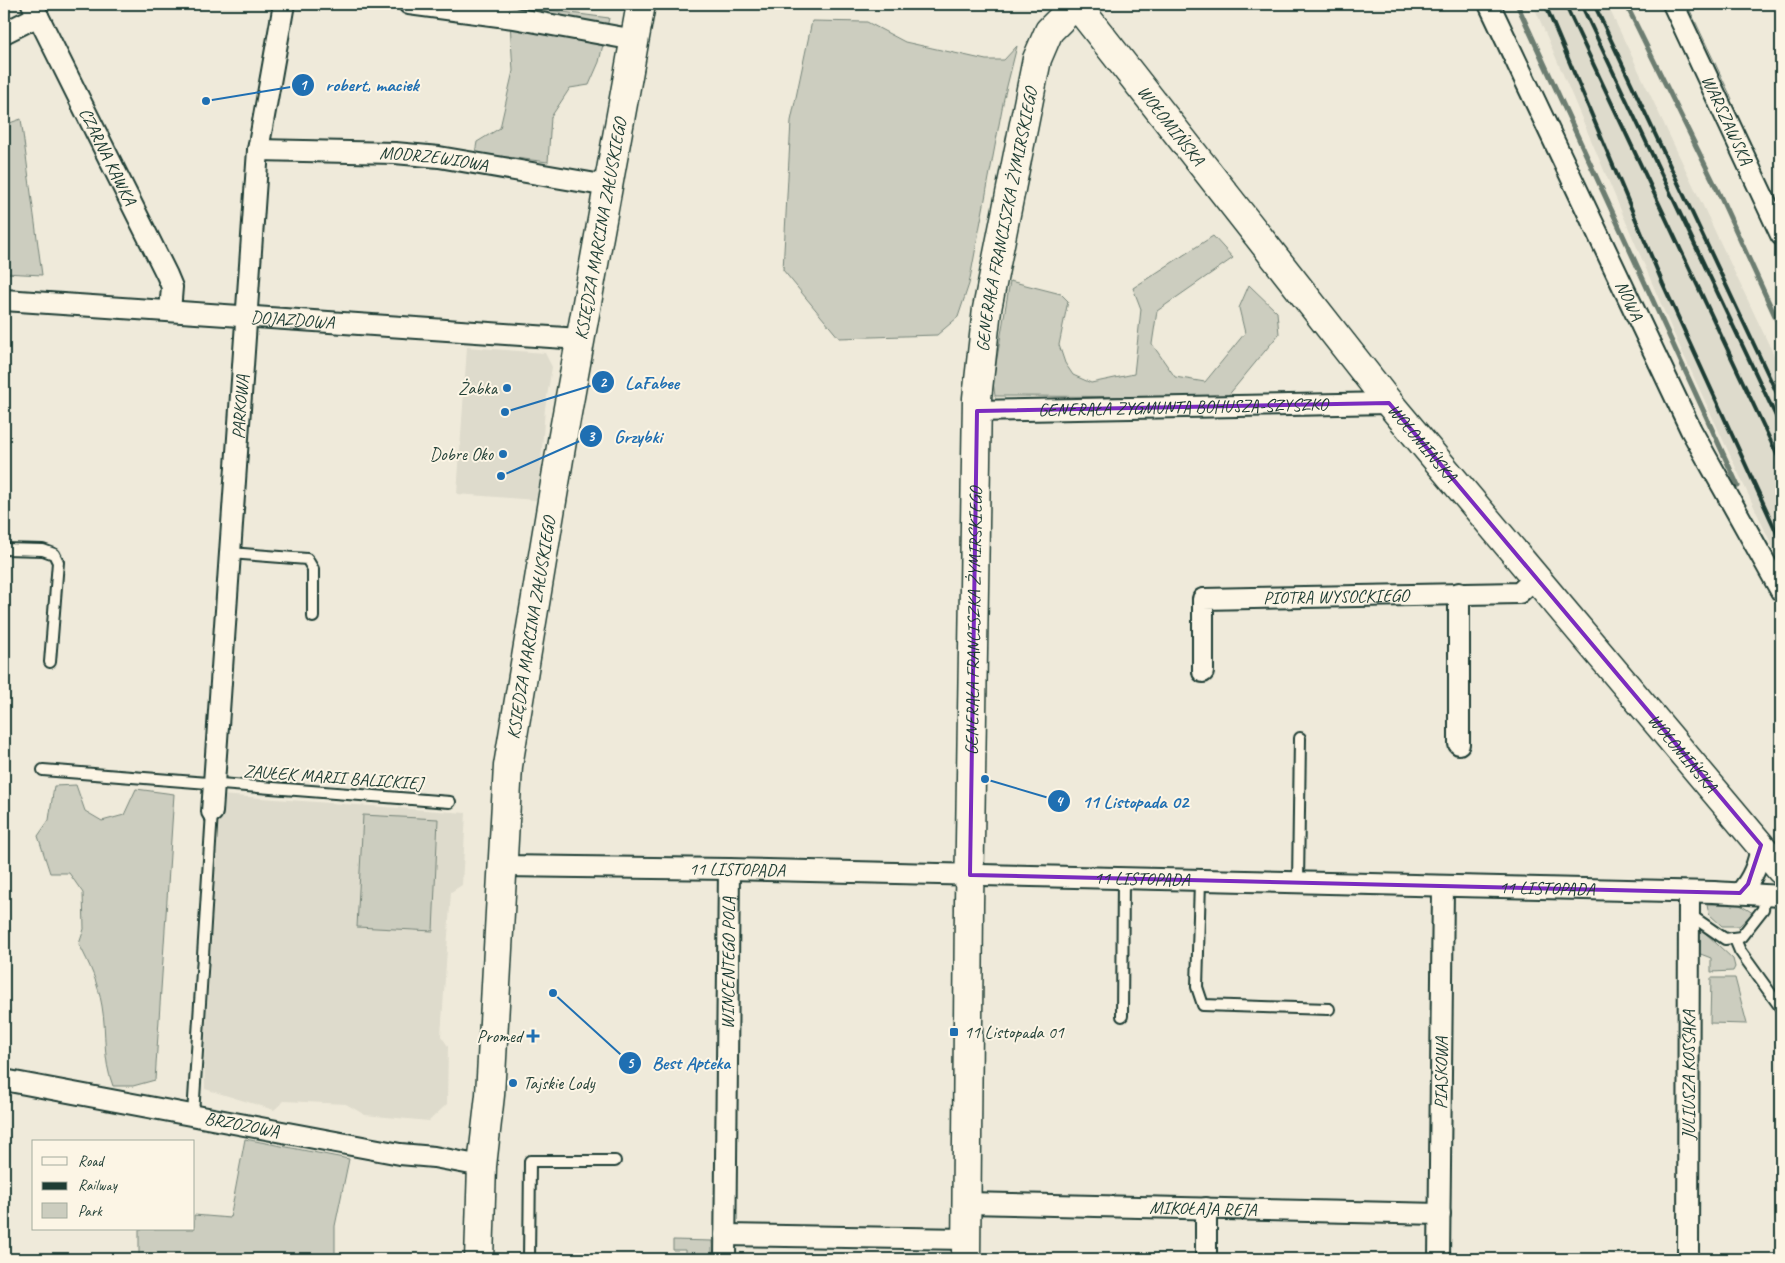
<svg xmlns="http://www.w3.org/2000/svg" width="1785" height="1263" viewBox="0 0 1785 1263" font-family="Caveat,sans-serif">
<rect width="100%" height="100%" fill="#efeada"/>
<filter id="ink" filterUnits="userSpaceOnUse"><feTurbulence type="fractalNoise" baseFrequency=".02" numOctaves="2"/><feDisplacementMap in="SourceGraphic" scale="10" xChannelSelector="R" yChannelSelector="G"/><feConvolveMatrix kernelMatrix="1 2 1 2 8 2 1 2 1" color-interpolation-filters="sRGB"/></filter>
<g filter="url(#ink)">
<path fill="#dedbcc" d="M1533,4H1607L1781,370V565L1673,332Z
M467,347L545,353L552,367L545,408L540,478L536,500L457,494Z
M220,795L466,813L462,885L451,892L441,1036L448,1046L447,1104L429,1121L365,1115L346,1104L284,1101L274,1110L205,1089L204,1063Z"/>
<path fill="#cccdbf" stroke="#76857a" d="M502,4L609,18L599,62L589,85L570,88L551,117L548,162L475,153L477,142L500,128L513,71L509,6Z
M1680,4H1687L1732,99L1731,100L1725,99Z
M812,21L867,22L905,42L986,60H1004L1017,46L1004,98L969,284L958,317L937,335L839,338L783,270L791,121Z
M21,119L42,275L4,273V125Z
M1213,236L1233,258L1157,311L1152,344L1175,377L1205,382L1245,333L1239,308L1249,285L1277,312L1279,334L1227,397L995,396L993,382L1010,281L1061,294L1068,301L1059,345L1065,363L1073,375L1091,383L1134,374L1141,309L1133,288Z
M76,785L85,811L102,821L124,815L136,789L174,794L155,1080L133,1086H113C102,1057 107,1035 102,1006C98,983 90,965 79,944L84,929L83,893L69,873H50L38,836L49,820L54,786Z
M363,815L438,819L433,931L357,927Z
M1707,904L1740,905L1753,913L1739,926H1722L1709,914Z
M1701,929L1733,959L1735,967L1733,971L1711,972V958L1698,953V932Z
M1711,978H1735L1747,1024L1710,1023Z
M245,1139L349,1159L335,1226V1259H139V1229H194V1215L230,1218Z
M673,1240L712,1241V1259H685V1250H673Z"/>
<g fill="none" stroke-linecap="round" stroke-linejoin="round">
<path stroke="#6c7d71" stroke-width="5" d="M1517,4L1738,486
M1626,4L1716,187L1781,329"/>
<defs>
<path id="lane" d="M4,549L43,550L54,554L58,562L50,662
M230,553L307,559L313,569V617
M43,770L450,802
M1200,881L1197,987L1203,1005L1329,1009
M1298,883L1300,738
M1689,914L1725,939L1741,937L1763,909L1765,895
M1735,939L1740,951L1781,1008
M1122,1016L1123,879
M193,1115L212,812
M529,1259L530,1161H615"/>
<g id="street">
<path id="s1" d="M32,4L167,275L172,287L170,311"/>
<path d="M409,4L514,18L635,40"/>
<path id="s2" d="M1489,4L1691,430L1781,591"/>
<path id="s3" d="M1673,4L1781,235"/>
<path d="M4,33L38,16"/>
<path id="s4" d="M258,150L395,153L439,157L608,186"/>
<path id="s5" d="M4,300L580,339"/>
<path id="s6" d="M977,411L1389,403"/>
<path d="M1459,593V744"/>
<path id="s7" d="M1203,672V599L1519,593L1536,577"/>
<path id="s8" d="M212,812L258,150L284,4"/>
<path id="s9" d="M502,866L729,869L1714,892L1781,896"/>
<path d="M1740,893C1752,880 1759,863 1761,845"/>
<path id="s10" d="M4,1080L400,1154L434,1157L482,1166"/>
<path id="s11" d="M967,1203L1440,1214"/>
<path d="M725,1235L966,1239"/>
<path id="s12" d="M725,1259L729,869"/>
<path d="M1206,1259V1208"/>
<path id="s13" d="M1439,1259L1443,887"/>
<path id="s14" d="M1688,1259L1689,892"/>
</g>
<g id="secondary">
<path id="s15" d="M1076,4L1389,403L1781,870"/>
<path id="s16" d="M479,1259L482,1166L490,1095L508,766L562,441L641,4"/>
<path id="s17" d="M966,1259L969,904L977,398L987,309L1037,59L1049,31L1076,4"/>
</g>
</defs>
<use href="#lane" stroke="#1f3d34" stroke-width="14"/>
<use href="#street" stroke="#1f3d34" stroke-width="24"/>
<use href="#secondary" stroke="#1f3d34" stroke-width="31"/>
<use href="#lane" stroke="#fcf5e5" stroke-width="10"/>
<use href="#street" stroke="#fcf5e5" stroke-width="20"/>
<use href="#secondary" stroke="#fcf5e5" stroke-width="28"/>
<path stroke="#1f3d34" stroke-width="4" d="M1545,4L1663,284L1781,542
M1565,4L1781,463
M1581,4L1781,427
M1594,4L1781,402"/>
</g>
</g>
<path fill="none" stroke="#7b2cbf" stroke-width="4" stroke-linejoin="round" d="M1389,403L1761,845L1748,884L1740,893L970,875L977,411Z"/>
<g fill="#1f6fb2" stroke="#fcf5e5" stroke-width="2">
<circle cx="507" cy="388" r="5"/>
<circle cx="503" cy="454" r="5"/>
<rect x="949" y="1027" width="10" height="10" rx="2.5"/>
<path d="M530.5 1028.5h5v5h5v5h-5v5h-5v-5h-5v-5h5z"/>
<circle cx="513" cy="1083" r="5"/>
</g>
<g text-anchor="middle" stroke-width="4" stroke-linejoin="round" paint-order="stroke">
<g font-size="18" fill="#1f3d34" stroke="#fcf5e5">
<text dy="6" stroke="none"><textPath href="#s3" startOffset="128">WARSZAWSKA</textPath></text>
<text dy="6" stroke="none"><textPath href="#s15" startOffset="154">WOŁOMIŃSKA</textPath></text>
<text dy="6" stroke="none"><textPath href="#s1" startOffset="170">CZARNA KAWKA</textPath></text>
<text dy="6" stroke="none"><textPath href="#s4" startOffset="176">MODRZEWIOWA</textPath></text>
<text dy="6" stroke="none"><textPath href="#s17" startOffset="1042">GENERAŁA FRANCISZKA ŻYMIRSKIEGO</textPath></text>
<text dy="6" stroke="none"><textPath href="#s16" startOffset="1039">KSIĘDZA MARCINA ZAŁUSKIEGO</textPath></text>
<text dy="6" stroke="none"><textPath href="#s2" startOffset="328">NOWA</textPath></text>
<text dy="6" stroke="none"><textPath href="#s5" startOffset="289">DOJAZDOWA</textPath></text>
<text dy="6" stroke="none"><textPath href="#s8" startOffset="406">PARKOWA</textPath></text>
<text dy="6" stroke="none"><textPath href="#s6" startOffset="206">GENERAŁA ZYGMUNTA BOHUSZA-SZYSZKO</textPath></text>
<text dy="6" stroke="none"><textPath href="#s15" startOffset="559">WOŁOMIŃSKA</textPath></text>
<text dy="6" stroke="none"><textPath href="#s7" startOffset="206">PIOTRA WYSOCKIEGO</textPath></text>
<text dy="6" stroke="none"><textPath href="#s17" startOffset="638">GENERAŁA FRANCISZKA ŻYMIRSKIEGO</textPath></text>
<text dy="6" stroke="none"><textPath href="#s16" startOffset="634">KSIĘDZA MARCINA ZAŁUSKIEGO</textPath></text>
<text dy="6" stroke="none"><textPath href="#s15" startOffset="964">WOŁOMIŃSKA</textPath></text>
<text transform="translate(333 777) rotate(4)" y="6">ZAUŁEK MARII BALICKIEJ</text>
<text dy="6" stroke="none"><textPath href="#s9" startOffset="235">11 LISTOPADA</textPath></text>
<text dy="6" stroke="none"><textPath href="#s9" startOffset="640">11 LISTOPADA</textPath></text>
<text dy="6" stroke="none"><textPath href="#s9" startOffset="1045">11 LISTOPADA</textPath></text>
<text dy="6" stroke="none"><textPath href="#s12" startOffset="296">WINCENTEGO POLA</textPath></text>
<text dy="6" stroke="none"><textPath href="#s13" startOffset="186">PIASKOWA</textPath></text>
<text dy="6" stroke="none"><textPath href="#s14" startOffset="184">JULIUSZA KOSSAKA</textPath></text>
<text dy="6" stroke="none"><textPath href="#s10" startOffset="242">BRZOZOWA</textPath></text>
<text dy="6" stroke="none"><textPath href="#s11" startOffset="236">MIKOŁAJA REJA</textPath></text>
</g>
<g font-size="18" fill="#1f3d34" stroke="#fcf5e5" text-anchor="end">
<text x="497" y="394">Żabka</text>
<text x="493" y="460">Dobre Oko</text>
<text x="964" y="1038" text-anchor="start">11 Listopada 01</text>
<text x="522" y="1042">Promed</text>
<text x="523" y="1089" text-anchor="start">Tajskie Lody</text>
</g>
</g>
<path fill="none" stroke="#1f6fb2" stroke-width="2" d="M206 101L303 85M505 412L603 382M501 476L591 436M985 779L1059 801M553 993L630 1063"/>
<g fill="#1f6fb2" stroke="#fcf5e5" stroke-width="2">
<circle cx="206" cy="101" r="5"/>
<circle cx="505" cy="412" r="5"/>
<circle cx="501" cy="476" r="5"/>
<circle cx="985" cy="779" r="5"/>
<circle cx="553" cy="993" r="5"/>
<circle cx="303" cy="85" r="12"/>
<circle cx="603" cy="382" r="12"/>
<circle cx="591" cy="436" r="12"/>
<circle cx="1059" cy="801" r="12"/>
<circle cx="630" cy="1063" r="12"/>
</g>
<g font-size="15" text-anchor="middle" font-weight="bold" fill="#fff">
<text x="303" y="90">1</text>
<text x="603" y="387">2</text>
<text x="591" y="441">3</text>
<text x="1059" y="806">4</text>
<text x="630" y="1068">5</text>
</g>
<g font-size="19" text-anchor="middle" font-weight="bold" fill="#1f6fb2" stroke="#fcf5e5" stroke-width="4" stroke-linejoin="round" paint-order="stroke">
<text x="372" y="91">robert, maciek</text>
<text x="652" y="389">LaFabee</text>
<text x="638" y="443">Grzybki</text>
<text x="1135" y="808">11 Listopada 02</text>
<text x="691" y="1069">Best Apteka</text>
</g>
<rect width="1785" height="1263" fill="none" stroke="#fcf5e5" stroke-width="20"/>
<rect x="10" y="10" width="1765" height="1243" fill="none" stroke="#1f3d34" stroke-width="2" filter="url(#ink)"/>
<rect x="32" y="1140" width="162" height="90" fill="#fcf5e5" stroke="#a4ab9e"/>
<rect x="42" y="1157" width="25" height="8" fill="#fcf5e5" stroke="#a4ab9e"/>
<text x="78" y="1166" font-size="15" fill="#1f3d34">Road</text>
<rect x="42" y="1182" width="25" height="8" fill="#1f3d34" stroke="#a4ab9e"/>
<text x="78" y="1190" font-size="15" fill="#1f3d34">Railway</text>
<rect x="42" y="1203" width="25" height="15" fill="#cccdbf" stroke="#a4ab9e"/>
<text x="78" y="1216" font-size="15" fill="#1f3d34">Park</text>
</svg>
